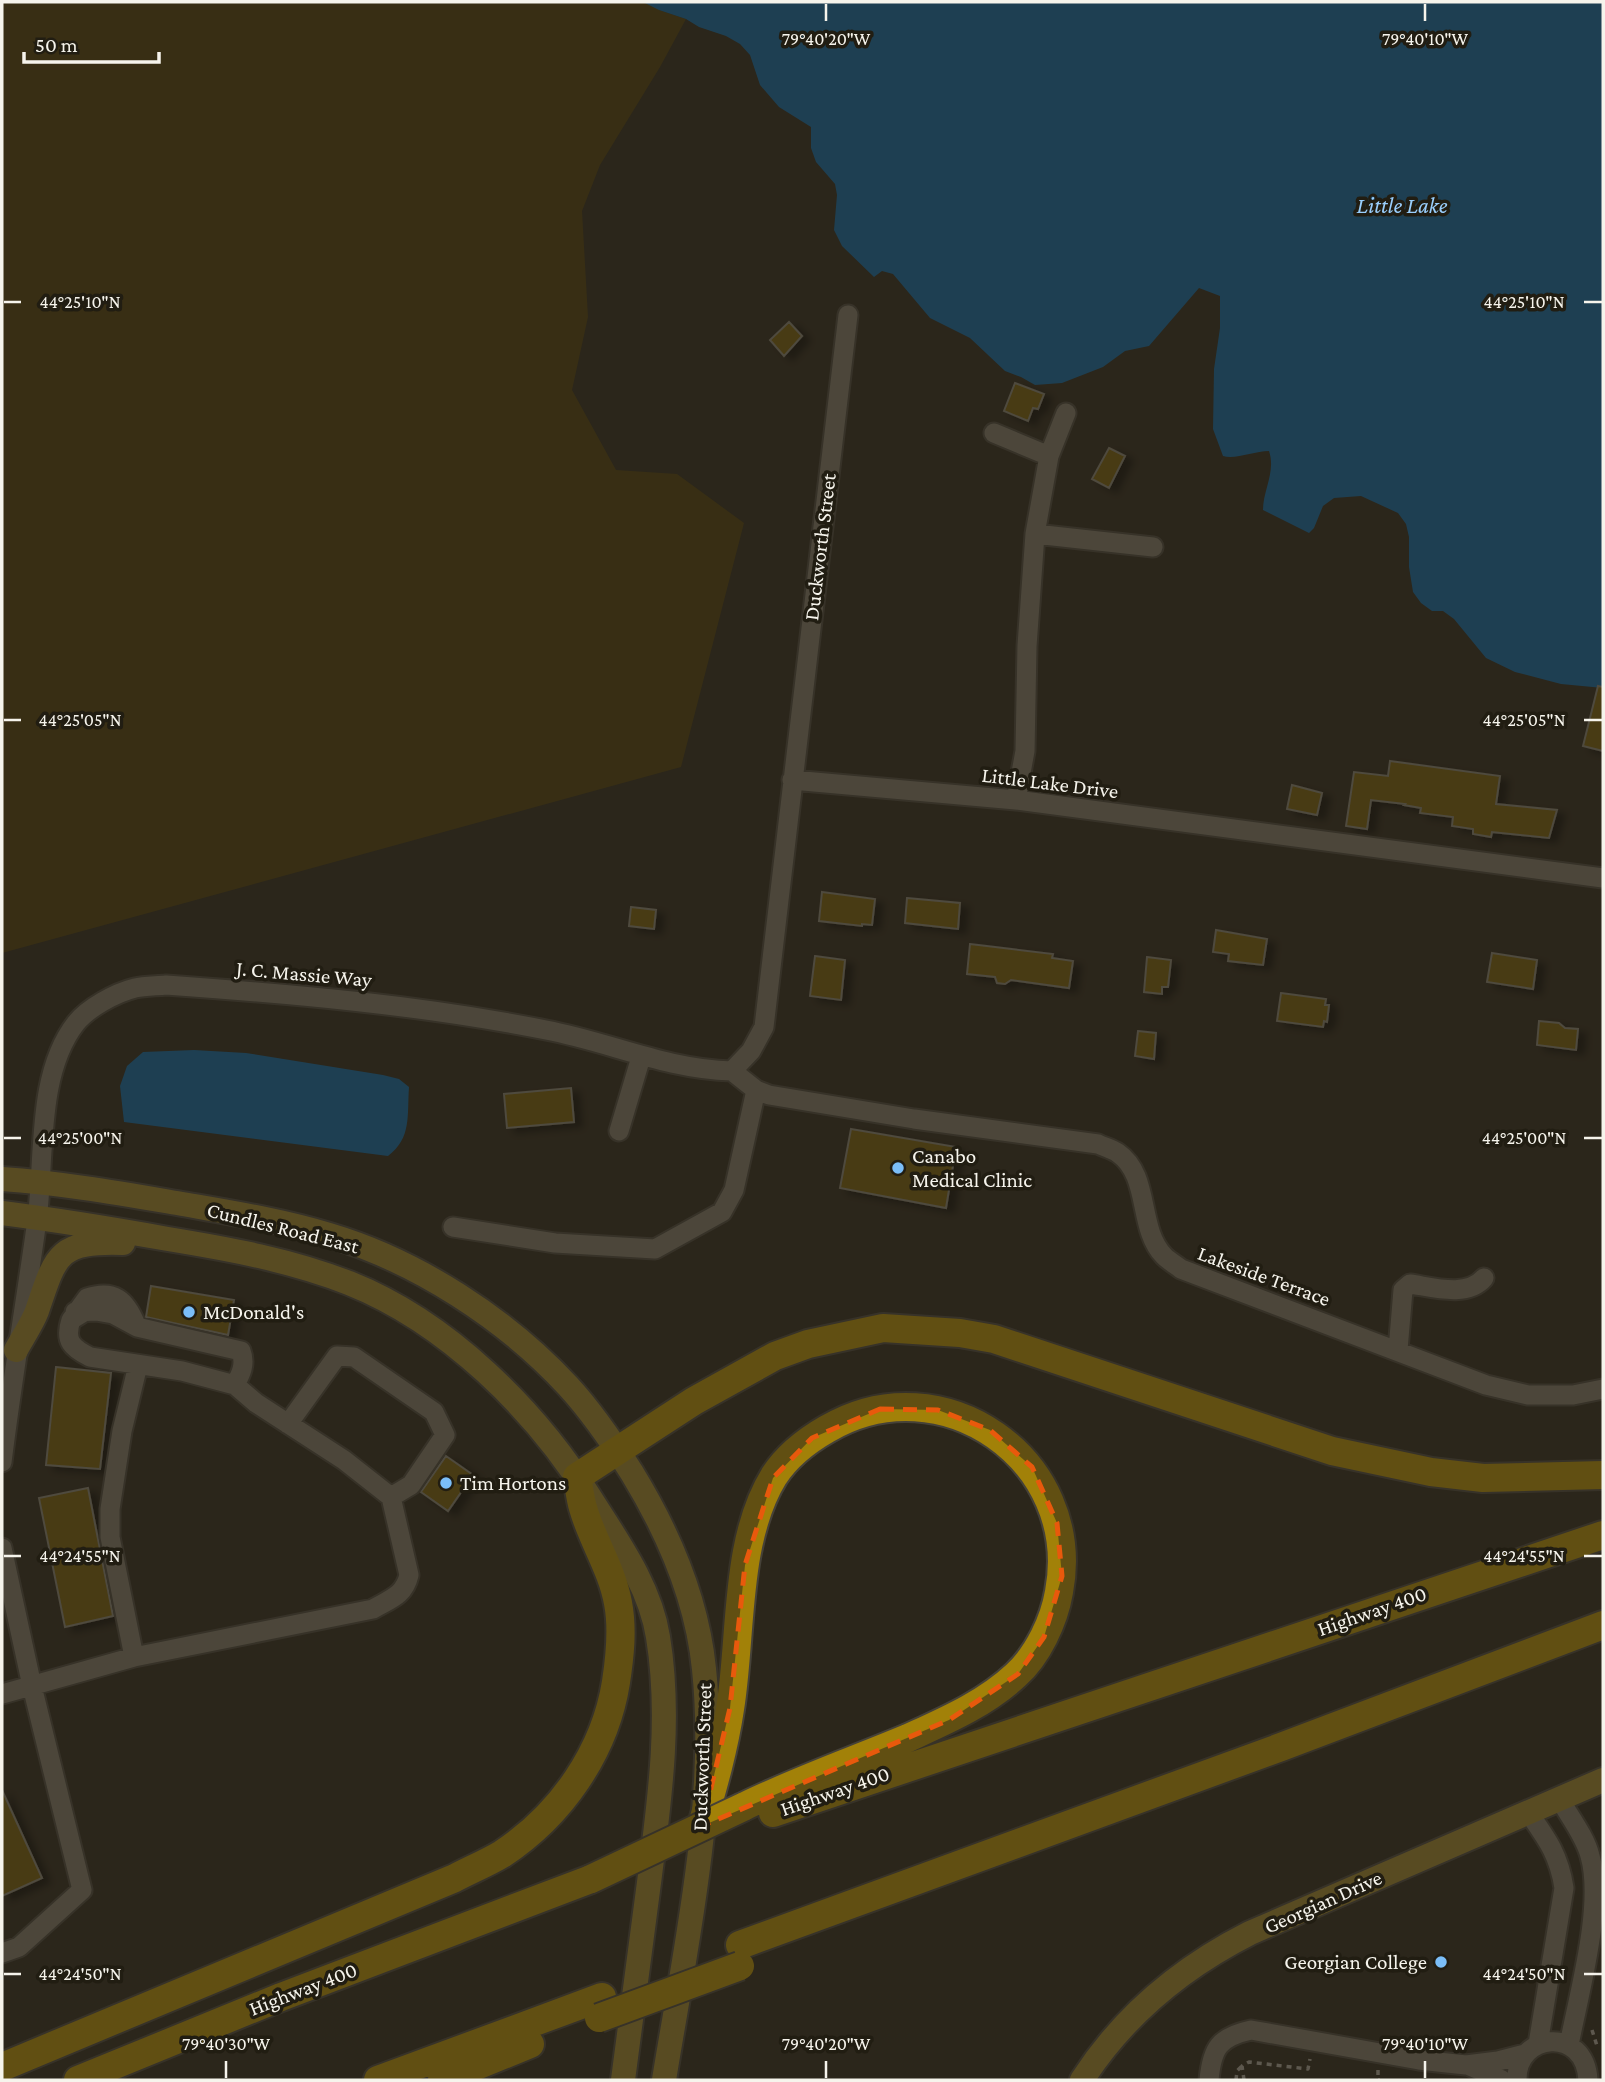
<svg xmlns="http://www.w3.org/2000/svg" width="1605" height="2082" viewBox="0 0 1605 2082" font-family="'Crimson Pro',serif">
<defs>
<filter id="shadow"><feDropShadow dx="8" dy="4.5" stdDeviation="3.5" flood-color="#0009"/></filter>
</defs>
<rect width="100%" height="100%" fill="#2b261b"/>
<path fill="#47390d" d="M2,2H688L659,10L686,19L660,67L600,165L582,211L588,317L572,390L616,470L677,474L744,523L681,767L2,953Z"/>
<path fill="#0f5e94" d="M643,2H1603V688L1561,684L1515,672L1486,658L1454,619L1443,611H1432L1421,603L1413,592L1409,567V537L1406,524L1398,513L1361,496L1334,498L1323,506L1314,528L1309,533L1263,510C1263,490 1276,472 1269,451C1254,451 1235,460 1223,456L1213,429L1214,369L1220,328V296L1199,288L1149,346L1125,351L1103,367L1062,383L1035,385L1021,377L1005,371L970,338L930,318L893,274L882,271L874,277L842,246L834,230L837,195L835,184L816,162L811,148V127L779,107L760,85L750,55L740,44L726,36L699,27L686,19L659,10Z
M194,1050L246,1053L383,1075L399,1079L409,1087C407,1115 412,1138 388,1156L124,1122L120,1086L127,1066L143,1052Z"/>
<path fill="#6b550a" stroke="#797467" stroke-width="2" filter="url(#shadow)" d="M789,322L802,336L784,356L770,340Z
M1015,383L1044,394L1038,409L1033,408L1028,421L1004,411Z
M1109,448L1125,456L1109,488L1092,479Z
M1598,686L1603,687V751L1583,746Z
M1390,761L1500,776L1496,804L1557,810L1549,838L1492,832L1491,837L1473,834V829L1452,826L1453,817L1420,813L1421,808L1404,805L1405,804L1371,800L1367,829L1346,826L1354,772L1388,776Z
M1292,785L1322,793L1317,815L1287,809Z
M822,892L875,899L872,925L862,924V926L819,921Z
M907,898L960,903L958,929L905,923Z
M631,907L656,910L654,929L629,926Z
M1216,930L1267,939L1263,965L1228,961L1229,954L1213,952Z
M970,944L1053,954L1052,958L1073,961L1069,988L1011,980L1005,984L997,983L995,977L967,974Z
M1492,953L1537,960L1533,989L1487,982Z
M815,956L845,960L841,1000L810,996Z
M1147,957L1171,960L1168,987H1162V994L1144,992Z
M1281,993L1326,999L1325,1005H1329L1327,1022L1324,1021L1323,1027L1277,1021Z
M1539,1021L1559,1023L1565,1028L1578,1029L1576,1050L1537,1045Z
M1138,1031L1156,1033L1154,1059L1135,1056Z
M571,1088L574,1122L507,1128L504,1094Z
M851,1129L956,1147L946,1208L840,1188Z
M151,1286L234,1300L228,1335L146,1317Z
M56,1367L111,1373L100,1469L46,1465Z
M446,1456L473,1475L448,1511L421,1492Z
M88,1488L113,1616L65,1627L39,1498Z
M2,1790L42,1878L2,1896Z"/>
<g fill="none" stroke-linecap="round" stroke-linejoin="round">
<defs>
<path id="minor" d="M994,433L1049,456
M1035,534L1153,547
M792,780L1016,800L1603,878
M1016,800L1025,751L1027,646L1035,534L1049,456L1066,413
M732,1071L756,1090L769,1095L914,1119L1098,1144C1104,1147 1112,1149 1118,1153C1151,1176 1137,1228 1164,1256C1169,1261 1176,1265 1181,1269L1486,1385L1528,1395H1573L1603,1389
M732,1071L751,1051L764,1027L848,315
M619,1131L641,1057
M453,1227L555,1243L655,1249L722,1212L734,1190L756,1090
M75,1312L96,1311L113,1314L137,1327L241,1351C246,1364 241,1374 235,1385
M71,1320L87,1298C114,1289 126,1300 136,1325
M1398,1350L1403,1290L1410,1284C1432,1287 1467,1298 1484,1278
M288,1424L337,1356L354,1357L434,1412L445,1435L411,1485L391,1497
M2,1462C12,1381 26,1300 37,1220C45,1159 36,1074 76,1023C88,1008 115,993 135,988C144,986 156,986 166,985C293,994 421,1005 546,1030C610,1042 665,1069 732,1071
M2,1548L32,1686L82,1890L19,1947L2,1953
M134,1657L110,1537V1509L122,1431L138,1365
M2,1694L134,1657L373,1609C390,1599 404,1596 409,1575L391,1497L344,1460L256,1403L235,1385L182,1371L90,1357C72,1348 64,1341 71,1320L84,1312
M1559,1798C1569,1816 1585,1836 1590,1856C1604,1905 1579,1993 1569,2045
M1528,1812C1547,1839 1559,1855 1564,1888L1538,2044
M1470,2066L1502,2080
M1209,2080C1212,2048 1219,2037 1251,2030L1419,2060L1466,2065L1498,2061L1525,2054
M1517,2080C1516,2033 1585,2025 1588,2080"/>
<path id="major" d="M2,1179C61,1183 118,1193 177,1203C228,1212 280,1220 329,1235C417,1261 506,1319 568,1386C592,1412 613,1443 632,1473C668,1532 697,1599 704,1669C718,1801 685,1950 664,2080
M2,1213C57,1220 112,1229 168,1239C229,1249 290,1260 349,1283C447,1322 536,1410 591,1499C618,1542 650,1586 658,1637C671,1716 660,1797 650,1875C641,1944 632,2012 623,2080
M16,1350C23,1337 32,1324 37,1311C56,1254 58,1241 123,1243
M1082,2080C1124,2015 1181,1968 1250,1933L1603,1780"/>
<path id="highway" d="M773,1813L1603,1535
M702,1825C713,1787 724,1749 730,1709C742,1636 734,1541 774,1476C787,1456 806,1441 827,1429C942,1361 1084,1460 1059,1592C1054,1621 1038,1655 1016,1675C985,1704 945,1721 908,1738C853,1761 796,1781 743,1807
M740,1945L1281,1747L1603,1625
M2,2067L455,1878C470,1870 487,1863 502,1854C561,1815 605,1752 616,1682C620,1656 623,1629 618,1603C612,1569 592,1540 583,1508C580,1498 579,1487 577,1477L694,1401L775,1356L808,1344L883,1328L960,1333L994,1339L1332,1451L1431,1472L1483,1478L1603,1475
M78,2080L281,1997L591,1879
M378,2080L602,1997
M442,2080L530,2044"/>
</defs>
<use href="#minor" stroke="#454138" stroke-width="23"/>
<use href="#major" stroke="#454138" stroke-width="28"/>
<use href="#highway" stroke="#454138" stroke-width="32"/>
<path stroke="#9a968d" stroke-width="3.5" stroke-dasharray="5 5" stroke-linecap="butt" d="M1592,2030L1598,2049
M1378,2070V2080H1380
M1236,2080L1237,2071L1242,2066
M1244,2080L1242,2066L1249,2062L1308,2069L1310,2059"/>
<use href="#minor" stroke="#736e61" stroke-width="19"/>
<use href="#major" stroke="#8f792c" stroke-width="24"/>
<use href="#highway" stroke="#a28108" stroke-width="28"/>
<defs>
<path id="highway-bridge" d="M591,1879L743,1807
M599,2018L740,1966"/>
</defs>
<use href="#highway-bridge" stroke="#454138" stroke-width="32" stroke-linecap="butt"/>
<use href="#highway-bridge" stroke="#a28108" stroke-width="28"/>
</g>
<path d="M0 0H1605V2082H0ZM880,1409L938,1410L990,1430L1032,1467L1057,1523L1062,1576L1044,1637L1018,1674L949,1720L702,1826L730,1708L745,1565L773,1478L812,1438Z" fill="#2b261b" fill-opacity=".55" fill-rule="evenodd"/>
<path fill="none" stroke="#e8590c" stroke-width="5" stroke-dasharray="14 9" stroke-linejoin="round" d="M880,1409L938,1410L990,1430L1032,1467L1057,1523L1062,1576L1044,1637L1018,1674L949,1720L702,1826L730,1708L745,1565L773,1478L812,1438Z"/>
<path fill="none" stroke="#f6f4ec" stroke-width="2.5" d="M826,4V21M1425,4V21M4,302H21M1584,302H1602M4,720H21M1584,720H1602M4,1138H21M1584,1138H1602M4,1556H21M1584,1556H1602M4,1974H21M1584,1974H1602M226,2061V2078M826,2061V2078M1425,2061V2078"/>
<g fill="#7bbef8" stroke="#211d12" stroke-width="2.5">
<circle cx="898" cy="1168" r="7"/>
<circle cx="189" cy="1312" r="7"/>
<circle cx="446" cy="1483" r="7"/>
<circle cx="1441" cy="1962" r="7"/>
</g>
<g text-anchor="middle" stroke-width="7" stroke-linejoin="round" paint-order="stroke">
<g font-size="21" fill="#f6f4ec" stroke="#211d12">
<text transform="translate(820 547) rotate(-83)" y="7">Duckworth Street</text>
<text transform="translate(1050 783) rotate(7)" y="7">Little Lake Drive</text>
<text transform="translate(304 974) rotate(5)" y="7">J. C. Massie Way</text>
<text transform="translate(283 1228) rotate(14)" y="7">Cundles Road East</text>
<text transform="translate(1264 1276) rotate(20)" y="7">Lakeside Terrace</text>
<text transform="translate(1372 1611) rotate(-19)" y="7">Highway 400</text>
<text transform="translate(702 1757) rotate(-88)" y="7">Duckworth Street</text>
<text transform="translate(835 1791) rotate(-19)" y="7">Highway 400</text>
<text transform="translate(1323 1902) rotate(-24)" y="7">Georgian Drive</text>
<text transform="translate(303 1989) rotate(-21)" y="7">Highway 400</text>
</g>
<g font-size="21" fill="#f6f4ec" stroke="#211d12" text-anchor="start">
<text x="912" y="1163">Canabo<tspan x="912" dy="24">Medical Clinic</tspan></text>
<text x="203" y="1319">McDonald's</text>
<text x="460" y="1490">Tim Hortons</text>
<text x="1427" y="1969" text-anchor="end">Georgian College</text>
</g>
<g font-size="23" font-style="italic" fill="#99cefc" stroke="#211d12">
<text x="1402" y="213">Little Lake</text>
</g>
</g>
<g font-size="18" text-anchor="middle" fill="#f6f4ec" stroke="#211d12" stroke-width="7" stroke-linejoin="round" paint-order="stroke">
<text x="826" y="45">79°40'20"W</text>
<text x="1425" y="45">79°40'10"W</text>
<text x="80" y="308">44°25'10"N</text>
<text x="1524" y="308">44°25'10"N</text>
<text x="80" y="726">44°25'05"N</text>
<text x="1524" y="726">44°25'05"N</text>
<text x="80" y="1144">44°25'00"N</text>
<text x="1524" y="1144">44°25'00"N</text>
<text x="80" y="1562">44°24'55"N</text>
<text x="1524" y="1562">44°24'55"N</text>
<text x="80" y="1980">44°24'50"N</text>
<text x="1524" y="1980">44°24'50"N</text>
<text x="226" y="2050">79°40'30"W</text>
<text x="826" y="2050">79°40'20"W</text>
<text x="1425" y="2050">79°40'10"W</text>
</g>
<rect width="1605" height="2082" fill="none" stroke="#f6f4ec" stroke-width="7"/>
<path d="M24 52v10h135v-10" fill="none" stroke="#f6f4ec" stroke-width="3.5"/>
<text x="35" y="52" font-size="21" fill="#f6f4ec" stroke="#211d12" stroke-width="5" paint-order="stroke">50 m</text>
</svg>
